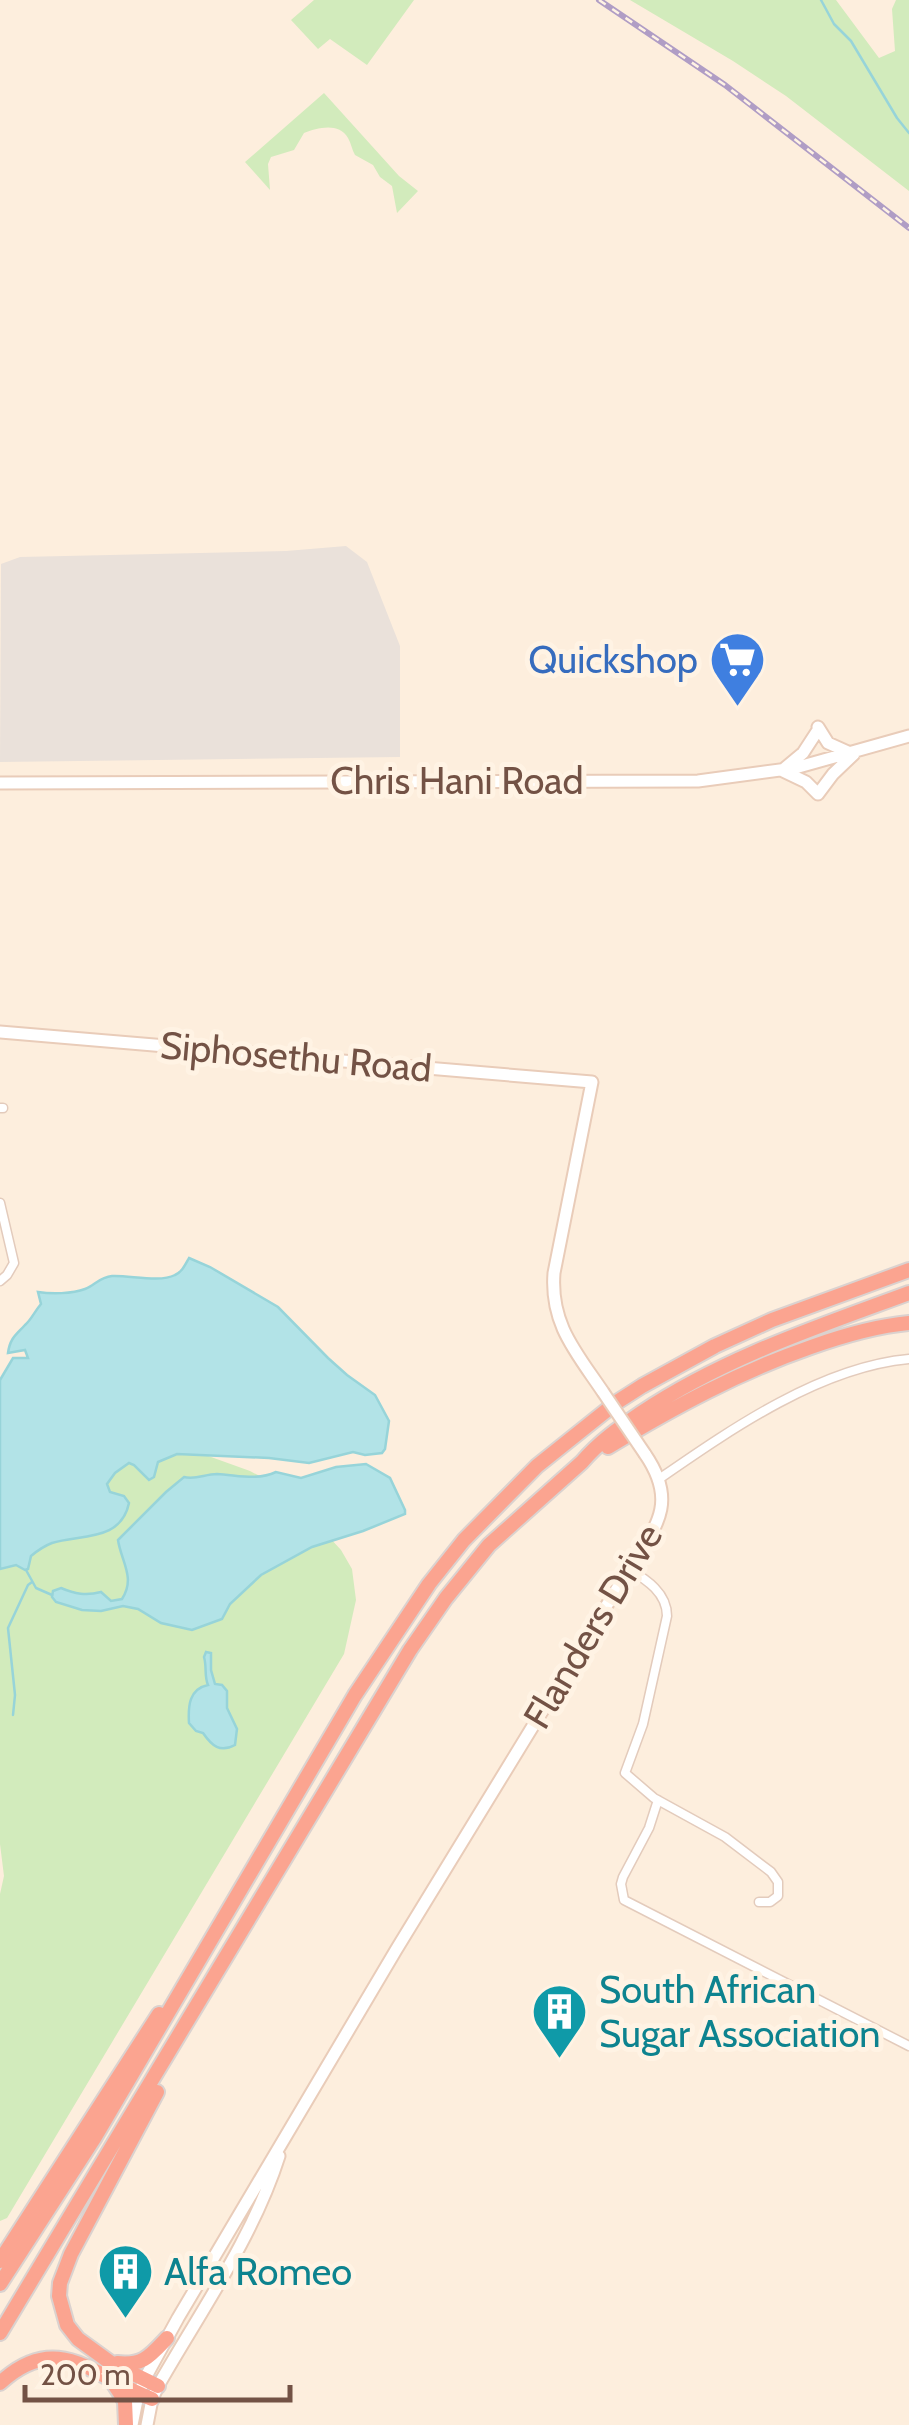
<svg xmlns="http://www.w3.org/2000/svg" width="909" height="2425" viewBox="0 0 909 2425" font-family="Cabin,sans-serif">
<rect width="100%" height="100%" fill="#fdeedd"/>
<path fill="#eae1da" d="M346,546L367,562L400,646V757L0,762L1,564L20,557L286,551Z"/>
<path fill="#d2ebbc" d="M314,0H414L367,65L330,39L318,49L291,20Z
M630,0H836L879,58L895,51L892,9L896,0H909V191L786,96L733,61Z
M324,93L399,176L418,191L397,213L392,186L380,177L373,165L355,155C352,150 351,143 348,138C339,122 317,128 304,133L294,150L271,157L268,164L270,190L245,162Z
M161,1439L250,1471L273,1483L308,1514L341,1550L352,1569L356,1600L344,1654L7,2218L0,2221V1894L4,1876L0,1844V1472Z"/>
<path fill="#b2e3e7" stroke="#97d4d9" stroke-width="2.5" d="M189,1258L210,1267L278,1307L328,1358L347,1375L375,1395L389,1421L385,1449L382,1453L365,1455L353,1452L309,1463L269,1458L177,1454L158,1462L154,1477L149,1480L134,1465L129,1463L115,1473L107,1484L110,1492L124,1496L129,1503C121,1542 80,1534 52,1543C44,1546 37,1551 31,1556L28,1569L25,1570L16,1565L0,1569V1380L13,1358H28L25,1350L8,1353C10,1338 16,1335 25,1325C31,1320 35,1311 41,1304L38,1292C51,1294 72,1294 85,1289C95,1285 100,1277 112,1276C130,1275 159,1283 175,1275C182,1272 185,1265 189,1258Z
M366,1464L390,1478L405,1510V1514L363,1531L312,1547L261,1575L230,1604L222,1619L192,1630L161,1623L138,1609L123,1606L101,1611L82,1610L56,1602L52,1597L53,1591L61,1588C75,1594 86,1596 101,1592L111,1601L122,1599C136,1578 121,1561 118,1540L166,1492L184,1477C196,1480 205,1474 217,1474C238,1475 257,1481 276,1472L301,1478L336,1467Z
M206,1652L211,1653V1670L215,1684L222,1685L227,1691V1708L237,1729L235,1745C220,1753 212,1746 203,1733L196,1731L189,1723C188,1706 189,1689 208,1685C204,1676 207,1667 204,1657Z"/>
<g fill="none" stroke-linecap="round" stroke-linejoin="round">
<path stroke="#97d4d9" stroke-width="2.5" d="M821,0L834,24L851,41L897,118L909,133
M26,1570L36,1588L52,1595
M13,1715L15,1695L8,1628L28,1585L32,1582"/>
<defs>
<path id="street" d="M0,1108H3
M0,1203L14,1263L7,1275L0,1281
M659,1479C730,1430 820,1367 909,1359
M629,1569C647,1580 667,1593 667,1616L643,1724L625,1773L654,1798L725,1837L771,1872L778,1882V1896L770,1902H759
M658,1800L649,1828L623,1877L621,1884L624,1900L909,2046"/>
<path id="secondary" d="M818,727L828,743L848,752
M785,768L803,753L818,730
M783,771L806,782L818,794L833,774L854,754
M0,783L698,781L795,768L909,736
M0,1032L592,1082L554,1273C550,1324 576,1352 603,1392
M132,2425L137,2400L144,2380L178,2318L396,1950L629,1569C657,1526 678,1502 645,1454
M147,2425L152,2399L158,2386C200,2312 253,2238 279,2156"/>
<path id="highway" d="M608,1447C674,1407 739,1372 811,1347C842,1336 875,1326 909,1323
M157,2092L71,2254L60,2283L59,2296L67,2325L78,2339L111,2363L158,2386
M0,2261L159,2014
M0,2284L95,2137L355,1695L429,1584L464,1540L537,1466L617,1402L642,1386L715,1346L772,1320L909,1270
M0,2333L410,1650L446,1598L489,1545L582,1462C599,1442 619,1428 641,1413C723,1358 817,1327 909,1293
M117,2363C143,2366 150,2356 167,2338
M112,2381L125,2401L126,2425
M0,2383C58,2329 95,2378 152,2399"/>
</defs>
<use href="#street" stroke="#e3cbbc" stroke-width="11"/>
<use href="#secondary" stroke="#e9ccb9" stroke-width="15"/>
<use href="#highway" stroke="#dbd2cf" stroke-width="18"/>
<use href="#street" stroke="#fff" stroke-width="8"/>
<use href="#secondary" stroke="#fff" stroke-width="11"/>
<use href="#highway" stroke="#fba490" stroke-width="14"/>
<defs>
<path id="rail" d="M599,0L725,85L909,228"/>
</defs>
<use href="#rail" stroke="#b09dc5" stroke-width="6"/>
<use href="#rail" stroke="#fff3e4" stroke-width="2.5" stroke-dasharray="8" stroke-linecap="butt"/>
<defs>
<path id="secondary-bridge" d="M603,1392L645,1454"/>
</defs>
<use href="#secondary-bridge" stroke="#e9ccb9" stroke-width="15" stroke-linecap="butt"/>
<use href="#secondary-bridge" stroke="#fff" stroke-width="11"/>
</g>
<defs>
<symbol id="supermarket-pin" viewBox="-11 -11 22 30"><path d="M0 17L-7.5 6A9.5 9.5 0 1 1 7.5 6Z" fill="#3f7fe0" stroke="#fff3e4"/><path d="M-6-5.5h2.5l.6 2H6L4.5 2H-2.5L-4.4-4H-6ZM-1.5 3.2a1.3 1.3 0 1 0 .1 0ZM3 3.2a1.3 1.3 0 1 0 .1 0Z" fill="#fff"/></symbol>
<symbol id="building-pin" viewBox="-11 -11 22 30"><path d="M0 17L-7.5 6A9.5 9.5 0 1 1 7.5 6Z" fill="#0f9aa8" stroke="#fff3e4"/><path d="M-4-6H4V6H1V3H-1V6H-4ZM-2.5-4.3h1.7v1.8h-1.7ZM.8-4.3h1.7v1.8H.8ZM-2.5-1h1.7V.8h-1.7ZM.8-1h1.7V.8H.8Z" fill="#fff"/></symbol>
</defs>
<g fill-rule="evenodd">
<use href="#supermarket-pin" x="706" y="628" width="63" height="86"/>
<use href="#building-pin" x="528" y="1980" width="63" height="86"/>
<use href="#building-pin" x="94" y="2240" width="63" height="86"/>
</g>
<g text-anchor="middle" stroke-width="10" stroke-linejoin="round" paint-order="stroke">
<g font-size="38" fill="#366cbe" stroke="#fff3e4" text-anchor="end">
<text x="698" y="673">Quickshop</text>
</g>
<g font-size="38" fill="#735245" stroke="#fff3e4">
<text x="457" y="794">Chris Hani Road</text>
<text transform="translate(296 1057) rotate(5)" y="13">Siphosethu Road</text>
<text transform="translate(593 1626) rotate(-59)" y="13">Flanders Drive</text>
</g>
<g font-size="38" fill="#0d838f" stroke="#fff3e4" text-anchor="start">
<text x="599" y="2003">South African<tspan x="599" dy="44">Sugar Association</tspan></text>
<text x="164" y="2285">Alfa Romeo</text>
</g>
</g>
<path d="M25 2385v15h265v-15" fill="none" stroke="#735245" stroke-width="5"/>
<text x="40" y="2385" font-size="30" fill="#735245" stroke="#fff3e4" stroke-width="8" paint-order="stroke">200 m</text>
</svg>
